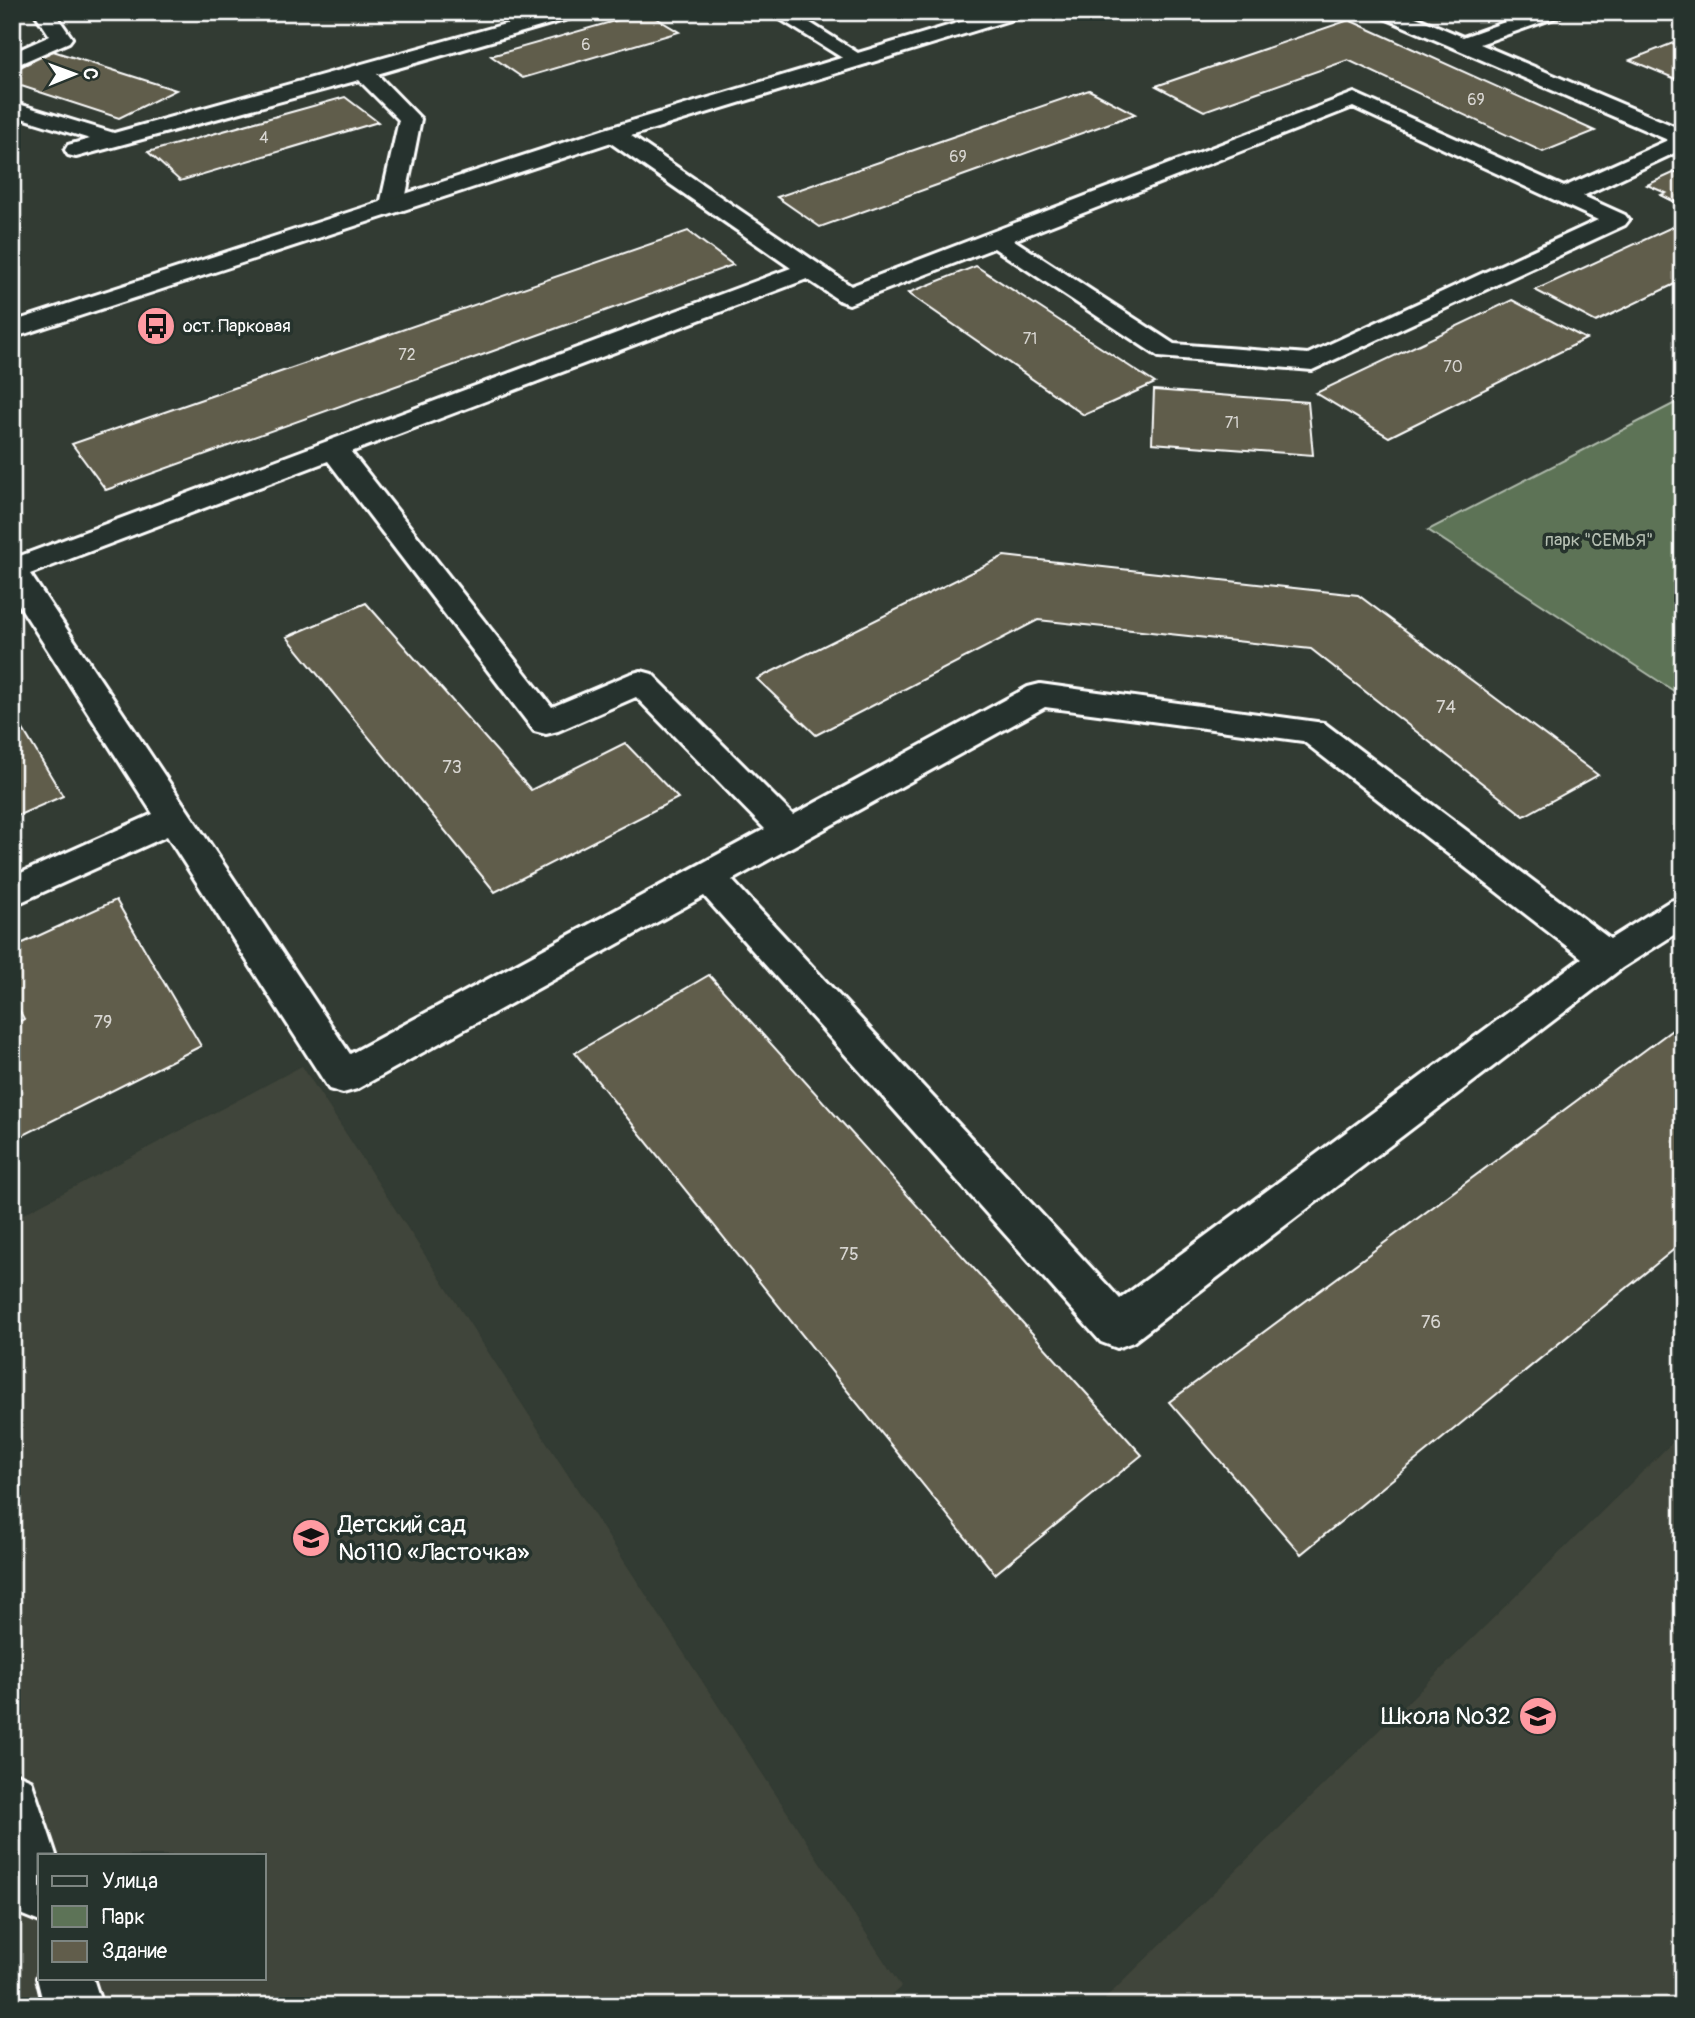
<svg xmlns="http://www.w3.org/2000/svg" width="1695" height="2018" viewBox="0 0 1695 2018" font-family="Pangolin,sans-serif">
<rect width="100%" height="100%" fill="#323b33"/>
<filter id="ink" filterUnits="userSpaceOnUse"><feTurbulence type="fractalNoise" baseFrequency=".0143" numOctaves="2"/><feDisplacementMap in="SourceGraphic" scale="14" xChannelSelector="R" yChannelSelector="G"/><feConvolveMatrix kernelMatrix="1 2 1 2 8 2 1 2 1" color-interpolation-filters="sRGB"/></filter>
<g filter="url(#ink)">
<path fill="#40453a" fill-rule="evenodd" d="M302,1066L901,1987L879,2006H12V1220ZM40,1855H264V1978H40Z
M1683,1432V2006H1110L1105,1999Z"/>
<path fill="#5d7357" stroke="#aeb9ab" stroke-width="2" d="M1683,399V697L1428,530Z"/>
<path fill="#615d4b" stroke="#fff" stroke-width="2" d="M646,12L679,32L523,78L491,56Z
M1349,20L1595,131L1543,152L1348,60L1204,111L1156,86Z
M1673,43L1683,47V82L1630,60Z
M53,51L176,90L119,118L12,83V71Z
M1089,90L1135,114L820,227L777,197Z
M345,97L378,122L180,181L148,152Z
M1682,169L1683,206L1661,195L1666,193L1647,185Z
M1683,222V280L1596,322L1535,290Z
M688,231L733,265L106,490L72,444Z
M976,266L1155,383L1084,415L908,293Z
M1512,300L1586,339L1389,437L1316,393Z
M1154,390L1308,402L1313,455L1152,443Z
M1004,556L1358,595L1598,775L1524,816L1311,649L1038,620L816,735L757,679Z
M366,603L531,790L625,743L678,798L495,892L287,637Z
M12,711L63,796L12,818Z
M116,900L201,1046L12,1141V1025L24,1019L12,996V948Z
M709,975L1142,1455L995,1574L575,1053Z
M1683,1022V1242L1301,1554L1169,1402Z"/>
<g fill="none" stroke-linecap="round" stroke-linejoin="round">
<defs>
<path id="minor" d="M34,12H54L72,38L69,42L12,67V53L50,36Z
M549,12H581L578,16L377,74L421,119L404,205L400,210H384L380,205L399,120L359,80L76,157L68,155L65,150L68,145L90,139L12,115V102L114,133Z
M769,12H793L869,60L866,64H852Z
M1377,12H1404L1463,37L1533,12H1563L1560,16L1480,44L1683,130V149L1583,196L1625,215L1629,220L1625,225L1312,370L1159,357L994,248L849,304L840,301L807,279L351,452L552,707L630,674L641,671L652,674L793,815L1028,687L1040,684L1324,723L1610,939L1670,901L1683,897V929L1622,968L1133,1342L1117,1348L1101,1342L704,896L357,1089L343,1093L329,1089L167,836L12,906V877L153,814L12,594V559L791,268L605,139L602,134L605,129H621L851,286L1354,93L1564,187L1668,140L1380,16ZM1353,107L1598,220L1308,354L1174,344L1014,240ZM328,461L534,731L546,734L558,731L636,697L765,829L350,1054L30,574ZM1045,707L1303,741L1582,958L1120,1299L732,880Z
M12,1772L31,1780L56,1855H40V1922L20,1914L12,1893Z
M40,1969V1978H93L102,2006H44L37,1978Z"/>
<path id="major" d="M994,12H1026L1023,16L621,139L12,338V322L605,129Z"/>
</defs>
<use href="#minor" stroke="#fff" stroke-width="6"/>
<use href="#major" stroke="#fff" stroke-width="6"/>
<use href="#minor" fill="#26332d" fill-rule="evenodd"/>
<use href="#major" fill="#26332d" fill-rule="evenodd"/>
</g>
</g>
<defs>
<symbol id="bus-disc" viewBox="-11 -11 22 22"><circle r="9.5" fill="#ff9aa2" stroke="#26332d"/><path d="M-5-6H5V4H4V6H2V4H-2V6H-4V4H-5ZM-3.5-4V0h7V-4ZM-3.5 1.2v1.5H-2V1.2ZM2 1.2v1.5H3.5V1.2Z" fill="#111"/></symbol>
<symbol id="school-disc" viewBox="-11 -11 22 22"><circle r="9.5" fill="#ff9aa2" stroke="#26332d"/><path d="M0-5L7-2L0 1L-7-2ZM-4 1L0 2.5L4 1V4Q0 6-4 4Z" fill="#111"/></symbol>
</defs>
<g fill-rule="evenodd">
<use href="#bus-disc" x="134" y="304" width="44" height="44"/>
<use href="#school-disc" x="289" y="1516" width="44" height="44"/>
<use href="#school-disc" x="1516" y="1694" width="44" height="44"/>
</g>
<g text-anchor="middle" stroke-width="7" stroke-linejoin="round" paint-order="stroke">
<g font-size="16" fill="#d8d6d2">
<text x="586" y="50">6</text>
<text x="1476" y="105">69</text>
<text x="264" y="143">4</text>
<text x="958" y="162">69</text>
<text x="1030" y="344">71</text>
<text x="407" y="360">72</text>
<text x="1453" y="372">70</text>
<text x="1232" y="428">71</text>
</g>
<g font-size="18" fill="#fff" stroke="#26332d" text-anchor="start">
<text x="183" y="332">ост. Парковая</text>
</g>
<g font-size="18" fill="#b6c0b3" stroke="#26332d">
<text x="1599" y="546">парк "СЕМЬЯ"</text>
</g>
<g font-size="18" fill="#d8d6d2">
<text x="1446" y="713">74</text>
<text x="452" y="773">73</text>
<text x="103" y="1028">79</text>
<text x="849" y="1260">75</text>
<text x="1431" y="1328">76</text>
</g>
<g font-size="24" fill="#fff" stroke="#26332d" text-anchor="start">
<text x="338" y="1532">Детский сад<tspan x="338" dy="28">№110 «Ласточка»</tspan></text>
<text x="1511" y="1724" text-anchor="end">Школа №32</text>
</g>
</g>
<rect width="1695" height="2018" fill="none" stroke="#26332d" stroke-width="42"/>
<rect x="21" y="21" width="1653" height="1976" fill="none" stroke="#fff" stroke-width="2.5" filter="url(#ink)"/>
<rect x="38" y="1854" width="228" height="126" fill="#26332d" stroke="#7d8581" stroke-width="2"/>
<rect x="52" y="1876" width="35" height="10" fill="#26332d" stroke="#7d8581" stroke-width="2"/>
<text x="102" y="1888" font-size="21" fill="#ffffff">Улица</text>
<rect x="52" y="1906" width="35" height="21" fill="#5d7357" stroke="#7d8581" stroke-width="2"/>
<text x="102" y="1924" font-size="21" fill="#ffffff">Парк</text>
<rect x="52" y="1941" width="35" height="21" fill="#615d4b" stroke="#7d8581" stroke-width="2"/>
<text x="102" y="1958" font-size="21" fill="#ffffff">Здание</text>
<g transform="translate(74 74) rotate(89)" stroke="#26332d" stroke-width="5" paint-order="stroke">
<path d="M0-5L12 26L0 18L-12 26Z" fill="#ffffff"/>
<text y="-10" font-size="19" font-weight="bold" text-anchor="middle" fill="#ffffff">С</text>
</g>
</svg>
